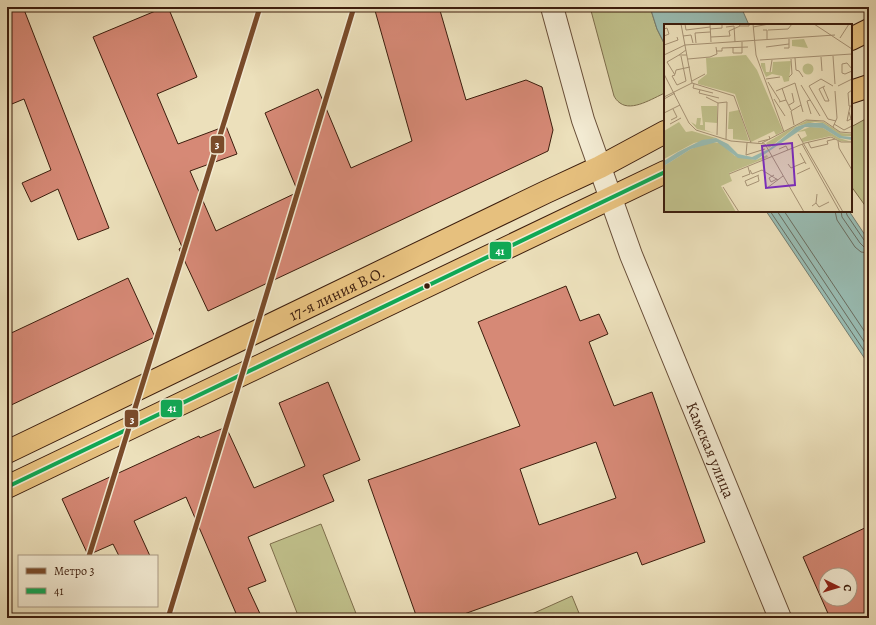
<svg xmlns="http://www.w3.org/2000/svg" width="876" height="625" viewBox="0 0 876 625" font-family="Alegreya,serif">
<rect width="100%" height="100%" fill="#ece0bb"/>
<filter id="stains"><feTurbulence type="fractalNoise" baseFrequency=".005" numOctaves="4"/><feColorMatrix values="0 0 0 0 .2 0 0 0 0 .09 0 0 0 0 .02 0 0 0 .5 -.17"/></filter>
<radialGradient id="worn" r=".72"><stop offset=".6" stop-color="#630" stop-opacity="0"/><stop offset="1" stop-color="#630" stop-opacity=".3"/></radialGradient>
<path fill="#c0c08b" stroke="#7e6e4c" d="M590,7H650L657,29L665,45V93C653,98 632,112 620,103C617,101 615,98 614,96Z
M869,117V211L851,186V127Z
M321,524L357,616L352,618H299L270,544Z
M572,596L581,618H523Z"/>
<path fill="#99bdb4" stroke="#747d71" d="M650,7H741L749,25H665V45L657,29Z
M766,211H849L869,241V365Z"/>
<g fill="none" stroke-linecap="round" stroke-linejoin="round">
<path stroke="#6a6d60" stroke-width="1" d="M770,211L869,358
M777,211L869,349
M784,211L869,338
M835,211L837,220L855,247L861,252L869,253
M841,211L842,217L860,243L864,247H869
M846,211L847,215L864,240L866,242H869"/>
</g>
<path fill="#d68976" stroke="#3c1d0d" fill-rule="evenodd" d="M7,7H23L109,228L78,240L58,189L31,202L22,183L51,170L24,99L7,106Z
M165,7H168L197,77L157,94L178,144L226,126L237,154L190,171L216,231L298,192L265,113L318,89L351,168L412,141L374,7H439L466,100L526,80L542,87L553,130L548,151L208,311L179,249L182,247L93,37Z
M128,278L155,337L7,407V335Z
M566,286L580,321L599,314L608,334L589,342L614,406L652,392L705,542L642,565L637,552L453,618H417L368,480L520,426L478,322ZM596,442L616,498L539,525L520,469Z
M328,382L360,460L323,475L334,501L248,537L266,581L248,588L262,618H238L186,497L134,521L150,556H119L113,544L88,555L62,499L199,436L200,438L226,427L254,488L305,466L279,403Z
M869,526V618H830L803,557ZM826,575H850V599H826Z"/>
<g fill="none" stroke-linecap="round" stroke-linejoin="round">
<defs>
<g id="minor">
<path id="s1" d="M552,7L583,120L631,255L780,618"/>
</g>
<g id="major">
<path d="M851,39L869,30"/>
<path d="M851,92L869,86"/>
<path id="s2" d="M7,452L546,192L600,167L665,132"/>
<path d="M7,487L665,172"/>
</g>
</defs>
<use href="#minor" stroke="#684e38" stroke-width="24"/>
<use href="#major" stroke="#3c1d0d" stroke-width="24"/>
<use href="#minor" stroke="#f3ebd3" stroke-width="22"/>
<use href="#major" stroke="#e6c07e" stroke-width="22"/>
<defs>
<path id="bus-1" d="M7,487L665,172"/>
</defs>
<use href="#bus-1" stroke="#f3ebd3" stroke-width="7"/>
<use href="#bus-1" stroke="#10a855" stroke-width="4"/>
<defs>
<path id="metro-1" d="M89,556L260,7
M168,618L354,7"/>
</defs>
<use href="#metro-1" stroke="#f3ebd3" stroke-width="8"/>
<use href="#metro-1" stroke="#7a4b2a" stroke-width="5"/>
</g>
<circle fill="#3c1d0d" stroke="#f3ebd3" stroke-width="1.5" cx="427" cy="286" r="3.5"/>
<g text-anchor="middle" stroke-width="3" stroke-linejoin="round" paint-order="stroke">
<g font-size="16" fill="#3c1d0d" stroke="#f3ebd3">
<text dy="6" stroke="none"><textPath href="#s2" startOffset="366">17-я линия В.О.</textPath></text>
<text dy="6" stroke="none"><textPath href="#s1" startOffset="471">Камская улица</textPath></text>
</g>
</g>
<g transform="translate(664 24)">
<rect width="188" height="188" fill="#ece0bb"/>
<path d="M140,15L144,24L128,22V16ZM82,31L93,46L119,107L112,111L110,107L87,118L71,70L34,60V57L43,50L42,34ZM127,37L125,57L120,58L118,52L108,50L102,53L97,42V39H101L102,48H108L109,38ZM138.5 45a5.5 5.5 0 1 1 11 0a5.5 5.5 0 1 1-11 0ZM37,82H53V99L41,98V106L50,109L33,105L27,98L32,101L33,94H37L36,101H39ZM75,86L85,117L69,115V105H64L65,88ZM144,96L160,98L177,109L188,110V112H177L159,99L151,98L133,102L105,124L102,119L124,106ZM15,98L22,108L28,107L52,114L30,119L0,135V107ZM146,103L159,104L175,114L188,118L176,117L167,112L139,118L137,115L143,112L141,107L133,108ZM46,118L56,119L71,132L92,136L103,131L104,133L65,149L68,157L57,162L72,188H0V142L27,125Z" fill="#c0c08b"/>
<path d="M144,99H159L178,112L188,113V116L175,114L159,104L141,103L92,136L74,134L53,118L27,125L0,142V137L14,128L38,116L52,114L64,120L74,130L88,133L105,125L132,103Z" fill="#99bdb4"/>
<path fill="none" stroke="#a69275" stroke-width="1" d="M17,0L28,59M21,0L22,6L46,3M46,0L47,18M75,0L76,2H85V0M89,0L92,31L120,108M150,0L188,25M62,3L70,2L71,18M89,3L105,0M0,5L3,4L5,10L0,12M46,5L58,4V0M99,6H103V15M104,6L124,5L128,0M19,12L27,11L29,19M47,13L66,12L65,7L76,2M176,14L185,0M32,19L31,9L46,8M0,21L14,16L13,13M69,23V29H78V18M102,23L125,20M120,24H125V15M22,26L15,31H23M53,27H58V24L84,23M0,31L21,21L171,11M15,31L3,38L11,51L8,52L13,61L22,57L17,32M169,32L171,60M157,33L158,47M131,34L132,46L135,47L139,53M24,35L46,33L53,30L52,23M96,36L188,30M188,45L183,39L178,40V49L181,50L188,47M106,48L108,36M0,50L25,99L32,106L67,117L101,120L140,188M11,50L12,46L26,43M125,53L128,50L127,35M102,55L116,53M28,57L41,50M104,58L116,77M28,59L70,72L87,119M30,60L29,64L49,69M137,61L156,92M169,62L157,55L145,62L164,95L172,97M174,62L188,55M159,63L165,77H161L155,65L161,62M118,64L122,76M36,66L35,69L55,74M188,66L184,69L185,82H188M112,67L131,59L139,88M0,73L28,59M42,73L54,79M0,75L11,69M110,75L121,92M146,76L143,77L147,90M115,78L122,76L127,86M125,81L130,78L128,69M185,88L187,95L183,97L186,82M0,89L16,81M7,96L13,93L9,85M6,100L17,94M170,100L180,106L188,102M130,101L127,87L137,81M169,103L173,94L171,67M134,110L179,188M53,111L54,79L63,78L62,115M174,117L175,124L188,146M94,118L106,115L105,112M144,118L147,124L164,120L163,117L171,115M83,119L82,131L101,125M98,119L142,96L160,97L176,108L188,109M138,120L176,188M115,125L122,122L124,126M136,129L142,140M124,140L127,144L141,138M86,146L88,150L98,146L114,156M65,150L141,119L167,113L177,118H188M133,150L146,144M110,151L105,154L107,158L113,155M94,152L95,157L83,162L81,157L95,151M78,153L86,150L84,143M59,163L75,188M103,164L119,152M152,179L155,183L165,178M148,182L152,179L153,170"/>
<path fill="#7b2cbf" fill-opacity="0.15" stroke="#7b2cbf" stroke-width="2" d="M128,119L131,161L102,164L98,122Z"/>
<rect width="188" height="188" fill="none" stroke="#3c1d0d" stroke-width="2"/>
</g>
<g stroke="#f3ebd3" stroke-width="1.5">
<rect x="210" y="135" width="15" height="19" rx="4" fill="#7a4b2a"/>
<rect x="489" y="241" width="23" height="19" rx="4" fill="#10a855"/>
<rect x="160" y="399" width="23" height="19" rx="4" fill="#10a855"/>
<rect x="124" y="409" width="15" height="19" rx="4" fill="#7a4b2a"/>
</g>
<g font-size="11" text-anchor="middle" font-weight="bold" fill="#fff">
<text x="217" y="148">3</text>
<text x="500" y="255">41</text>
<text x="172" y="412">41</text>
<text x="132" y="423">3</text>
</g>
<rect width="876" height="625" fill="none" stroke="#ece0bb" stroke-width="24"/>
<rect x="8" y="8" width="860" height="609" fill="none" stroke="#3c1d0d" stroke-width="2"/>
<rect x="12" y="12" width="852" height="601" fill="none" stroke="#3c1d0d"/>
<rect x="18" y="555" width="140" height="52" fill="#f3ebd3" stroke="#aa9984"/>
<rect x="26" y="568" width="20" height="6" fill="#7a4b2a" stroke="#aa9984"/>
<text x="54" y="575" font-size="12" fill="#3c1d0d">Метро 3</text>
<rect x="26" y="588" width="20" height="6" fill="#10a855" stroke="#aa9984"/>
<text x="54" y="595" font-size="12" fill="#3c1d0d">41</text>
<g transform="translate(838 587) rotate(95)"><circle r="19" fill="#f3ebd3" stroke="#aa9984"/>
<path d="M0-3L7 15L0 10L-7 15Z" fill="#8f2418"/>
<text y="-6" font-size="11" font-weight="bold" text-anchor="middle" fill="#3c1d0d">С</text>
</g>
<rect width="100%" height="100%" filter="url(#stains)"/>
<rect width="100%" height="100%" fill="url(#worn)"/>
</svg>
